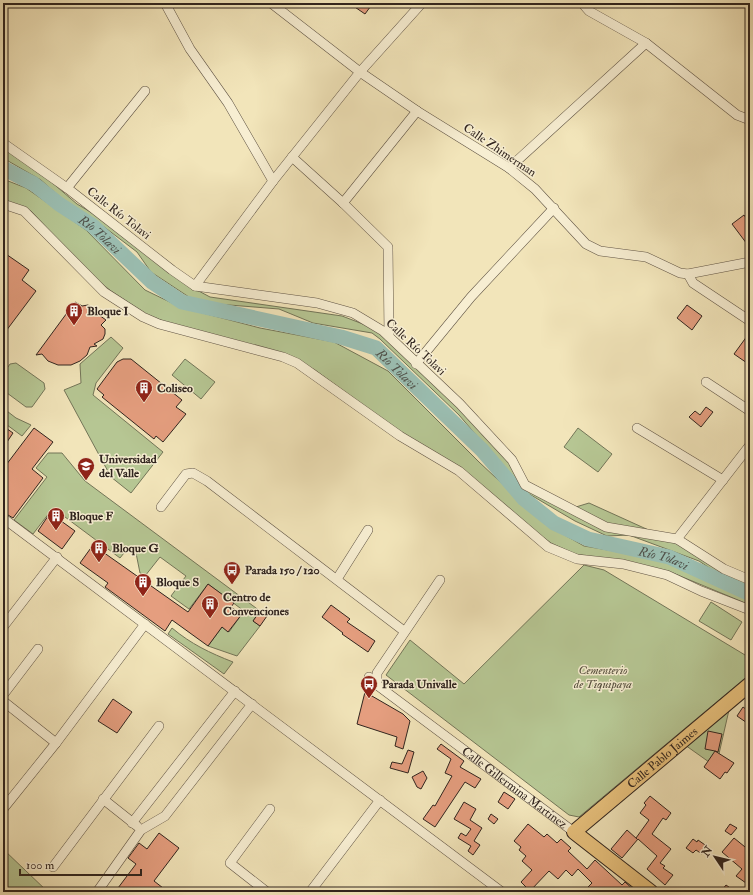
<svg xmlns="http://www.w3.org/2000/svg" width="753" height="895" viewBox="0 0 753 895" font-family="'IM FELL Double Pica',serif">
<rect width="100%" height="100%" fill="#f2e5ba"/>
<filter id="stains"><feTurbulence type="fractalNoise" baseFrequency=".005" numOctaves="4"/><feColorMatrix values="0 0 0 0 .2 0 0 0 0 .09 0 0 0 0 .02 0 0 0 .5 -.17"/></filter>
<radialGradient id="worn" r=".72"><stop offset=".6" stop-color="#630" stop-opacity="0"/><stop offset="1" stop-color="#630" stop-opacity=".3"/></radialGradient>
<path fill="#b6c693" stroke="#737558" d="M3,146L35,168L77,204L99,217L193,288L210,297L342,316L376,329L457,406L510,463L518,478L566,510L589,503L675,542L750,582V589L714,571L699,561L629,535L607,536L575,521L524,491L459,415L380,339L372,333L313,323L279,309L217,304L192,299L151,272L137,252L95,220L69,205L41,180L3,158Z
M3,179L26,188L86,230L145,290L180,307L260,328L334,342L388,371L479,462L545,524L584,546L668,560L750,598V605L668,571L575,554L551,543L315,370L289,355L168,323L146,314L111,291L90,274L31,211L3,200Z
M111,337L123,348L96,383L93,395L163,452L131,493L111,477L64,390L81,383L80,364Z
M185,359L215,382L201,399L172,375Z
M16,363L44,383L45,389L32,407H26L3,390V374L10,364Z
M3,408L16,418L31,425L22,436L3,422Z
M578,428L612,454L598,472L564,447Z
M48,453H62L85,481L260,611L253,621L260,626L237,656L208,646L222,627L229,632L244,611L208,584L189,609L171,596L186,576L160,557L145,576L140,573L136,553L128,548L120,558L53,508L33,534L14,520L47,477L36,468Z
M584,565L604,570L750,658V674L579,817L569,815L386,675L410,640L464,684Z
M711,602L742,622L731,640L699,621Z
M172,628C191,644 210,653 233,662L224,674L168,634Z
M729,710L716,767L685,745Z
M3,849L48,892H3Z"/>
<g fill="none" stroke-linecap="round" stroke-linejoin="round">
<path stroke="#9bbfb3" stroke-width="15" id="s1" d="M3,168L34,184L59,204L93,226L152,282L182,302L341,337L376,348L482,450L524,499L554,523L588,539L669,557L750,594"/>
</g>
<path fill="#e59e7f" stroke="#30241e" d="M349,3H373L365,14Z
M744,215L750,224V248L732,224Z
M3,252L29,270L22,280L36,291L3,335Z
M75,302L82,306L88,305L100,313L99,315L106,320L101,325L105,329V334L103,339L94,344L97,346L90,347L87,355L80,361L71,365H58L48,361L42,354L36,355Z
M687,305L702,316L692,330L677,318Z
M750,332V360L747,363L734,354Z
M123,359H131L182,400L176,407L186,414L163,442L156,436L154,439L102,397L104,395L97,389L117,362Z
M706,407L713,412L701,427L689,417L695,411L700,415Z
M3,426L13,433L3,448Z
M34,428L53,442L32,469L43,478L13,518L3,512V469Z
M50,513L75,531L62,549L38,531Z
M93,545L188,612L208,584L234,603L231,607L242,614L228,632L222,627L208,646L172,620L165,631L105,587L108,583L80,563Z
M331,605L350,619L347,622L375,641L368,652L342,634L343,633L322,617Z
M260,611L267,616L260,626L253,621Z
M365,692L403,714L410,721L403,749L395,746L397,737L357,724Z
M113,699L132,712L117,733L98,721Z
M743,707L750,712V725L737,716Z
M708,731L722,734L718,752L715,751L734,763L727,773L725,772L720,779L704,767L715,751L705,749Z
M441,744L464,761L460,767L481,779L475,788L465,782L435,827L423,819L433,805L435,806L452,776L445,773L451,759L437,749Z
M408,750L414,752L408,773L390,768L392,762L402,764Z
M423,771L427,778L421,789L417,787L412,777Z
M504,792L515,799L508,809L498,802Z
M650,796L671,813L666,820L663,818L652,834L671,849L660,863L665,866L663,868L673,875L665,885L647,869L657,856L638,839L622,858L611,849L627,830L637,839L636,838L649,820L640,813L646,805L644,803Z
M464,802L476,809L470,820L482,828L474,841L480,845L473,855L468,851L471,846L458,838L461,833L466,836L471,829L454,819Z
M491,814L498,819L494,824L488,819Z
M528,824L544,837L547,834L557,843L561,839L571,848L568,851L587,869L595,860L622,885L625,882L636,892H583L592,883L578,869L572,876L566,870L558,879L549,871L530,891L521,882L532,870L522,861L526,856L519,850L521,847L514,841Z
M730,824L737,828L731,835L725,831Z
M159,833L179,848L154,881L163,888L160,892H115L136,864L128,858L139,843L147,849Z
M734,838L750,851V878L746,883L736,876L742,869L722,852Z
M693,839L697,842L698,840L708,847L702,854L696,850L693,853L686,848Z
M726,885L736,892H726L722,890Z"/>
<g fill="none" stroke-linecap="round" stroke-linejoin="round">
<defs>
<g id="minor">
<path d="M165,3L190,49L228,103L273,181"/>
<path d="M271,3L360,72L417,111L509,168L535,189L586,244L600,251L646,257L680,273L688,274L750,262"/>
<path d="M582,3L589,11L646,43L737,115L750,120"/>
<path d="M3,143L67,188L172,270L195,286L317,303L353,313L383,331L460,404L512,460L525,485L606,527L677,539L724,569L750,580"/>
<path d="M292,157L343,203L388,247L389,336"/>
<path d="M509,168L646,43"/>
<path d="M67,188L145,91"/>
<path d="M343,203L417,111"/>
<path d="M3,204L24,211L104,292L143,317L159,324L283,357L297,363L400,436L459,471L548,547L577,559L623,564L667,575L701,591L750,610"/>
<path d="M688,274L693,283L750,321"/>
<path d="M195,286L273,181L360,72L422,3"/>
<path d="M416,364L471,297L554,208"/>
<path d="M706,382L750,411"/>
<path d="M637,428L723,480"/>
<path d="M161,507L186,474L193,473L207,481L404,631"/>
<path d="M3,518L502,892"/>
<path d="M677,539L750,445"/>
<path d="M337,579L368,530"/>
<path d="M3,627L57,557"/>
<path id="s2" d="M369,677L377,685L574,832"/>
<path d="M377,685V673L440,580"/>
<path d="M3,695L38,649"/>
<path d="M3,701L56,743"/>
<path d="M103,799L137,826"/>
<path d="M3,809L56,743L145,624"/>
<path d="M132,823L235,691"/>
<path d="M53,867L159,726"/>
<path d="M97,892L141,830L165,816L252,704"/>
<path d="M267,892L230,863L270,809"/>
<path d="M310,892L380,800"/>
</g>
<g id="primary">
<path id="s3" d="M651,892L574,832L750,684"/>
</g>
</defs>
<use href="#minor" stroke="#605445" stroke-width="10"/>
<use href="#primary" stroke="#30241e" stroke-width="16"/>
<use href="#minor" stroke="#f7eed2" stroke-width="9"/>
<use href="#primary" stroke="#e9c27d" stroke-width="14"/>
</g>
<defs>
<symbol id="building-pin" viewBox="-11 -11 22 30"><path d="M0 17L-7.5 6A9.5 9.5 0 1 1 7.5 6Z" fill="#8f2418" stroke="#f7eed2"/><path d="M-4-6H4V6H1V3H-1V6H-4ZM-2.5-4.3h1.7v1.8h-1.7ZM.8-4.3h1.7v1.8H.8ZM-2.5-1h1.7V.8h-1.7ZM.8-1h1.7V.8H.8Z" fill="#fff"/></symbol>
<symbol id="university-pin" viewBox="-11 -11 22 30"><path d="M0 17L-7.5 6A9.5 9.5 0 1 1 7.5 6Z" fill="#8f2418" stroke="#f7eed2"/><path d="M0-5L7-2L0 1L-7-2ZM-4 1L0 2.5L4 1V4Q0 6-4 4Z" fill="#fff"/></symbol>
<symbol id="bus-pin" viewBox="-11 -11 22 30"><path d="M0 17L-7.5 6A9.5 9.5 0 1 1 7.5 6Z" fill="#8f2418" stroke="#f7eed2"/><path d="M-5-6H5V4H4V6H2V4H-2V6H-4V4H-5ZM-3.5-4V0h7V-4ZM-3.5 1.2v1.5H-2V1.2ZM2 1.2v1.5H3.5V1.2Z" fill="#fff"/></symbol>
</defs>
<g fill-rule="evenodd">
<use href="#building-pin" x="64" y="301" width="20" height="27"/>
<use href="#building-pin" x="134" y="378" width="20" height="27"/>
<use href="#university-pin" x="76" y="456" width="20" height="27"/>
<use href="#building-pin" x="46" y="506" width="20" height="27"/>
<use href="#building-pin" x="89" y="538" width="20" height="27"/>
<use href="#bus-pin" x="222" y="560" width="20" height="27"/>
<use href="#building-pin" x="133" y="572" width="20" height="27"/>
<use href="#building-pin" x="200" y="594" width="20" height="27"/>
<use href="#bus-pin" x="359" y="674" width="20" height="27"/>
</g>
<g text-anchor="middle" stroke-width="3" stroke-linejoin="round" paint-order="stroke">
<g font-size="12" fill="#30241e" stroke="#f7eed2">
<text transform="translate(500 150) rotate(34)" y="4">Calle Zhimerman</text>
<text transform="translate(119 213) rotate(38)" y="4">Calle Río Tolavi</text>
<text transform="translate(416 347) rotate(43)" y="4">Calle Río Tolavi</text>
<text dy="4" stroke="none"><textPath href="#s3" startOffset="213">Calle Pablo Jaimes</textPath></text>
<text dy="4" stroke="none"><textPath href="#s2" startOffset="183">Calle Gillermina Martinez</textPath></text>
</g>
<g font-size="12" font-weight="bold" fill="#30241e" stroke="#f7eed2" text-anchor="start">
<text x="87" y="315">Bloque I</text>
<text x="157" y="392">Coliseo</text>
<text x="99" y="463">Universidad<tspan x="99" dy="14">del Valle</tspan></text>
<text x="69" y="520">Bloque F</text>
<text x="112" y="552">Bloque G</text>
<text x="245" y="574">Parada 150 / 120</text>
<text x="156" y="586">Bloque S</text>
<text x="223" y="601">Centro de<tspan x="223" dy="14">Convenciones</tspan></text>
<text x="382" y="688">Parada Univalle</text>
</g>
<g font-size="12" font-style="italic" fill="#524c3b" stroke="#f7eed2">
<text x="603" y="674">Cementerio<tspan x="603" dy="14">de Tiquipaya</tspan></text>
</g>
<g font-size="13" font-style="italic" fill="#50524b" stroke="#f7eed2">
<text dy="5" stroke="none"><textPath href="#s1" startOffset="118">Río Tolavi</textPath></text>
<text dy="5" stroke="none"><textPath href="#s1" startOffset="454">Río Tolavi</textPath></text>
<text dy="5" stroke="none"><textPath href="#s1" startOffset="790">Río Tolavi</textPath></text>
</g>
</g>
<rect width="753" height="895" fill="none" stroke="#f2e5ba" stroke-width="16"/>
<rect x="4" y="4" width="745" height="887" fill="none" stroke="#30241e" stroke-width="2"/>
<rect x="8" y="8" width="737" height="879" fill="none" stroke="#30241e"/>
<g transform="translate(715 857) rotate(305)" stroke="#f7eed2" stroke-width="3" paint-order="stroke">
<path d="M0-3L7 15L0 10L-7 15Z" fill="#30241e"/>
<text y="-6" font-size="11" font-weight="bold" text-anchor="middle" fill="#30241e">N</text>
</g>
<path d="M20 869v6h121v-6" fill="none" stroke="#30241e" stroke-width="2"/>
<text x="26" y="869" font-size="12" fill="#30241e" stroke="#f7eed2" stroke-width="3" paint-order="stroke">100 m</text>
<rect width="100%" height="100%" filter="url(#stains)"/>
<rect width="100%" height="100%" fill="url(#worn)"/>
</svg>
